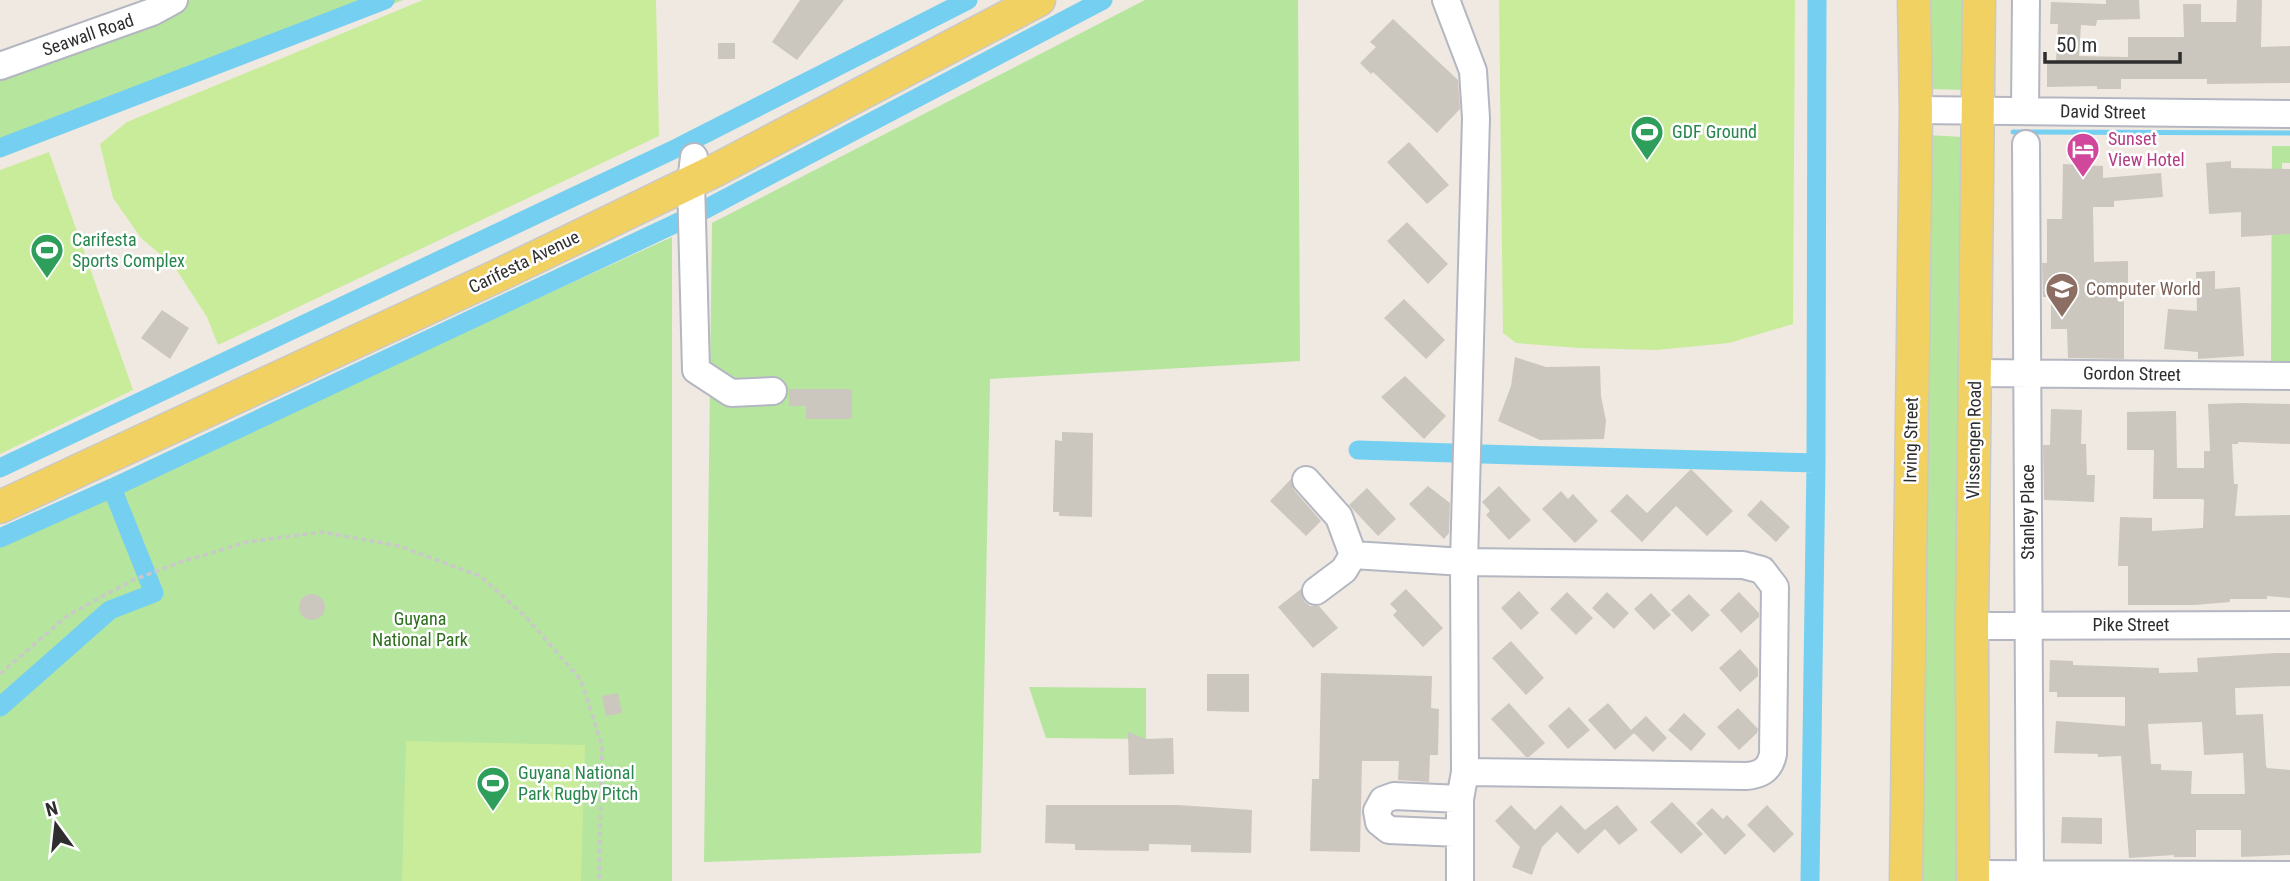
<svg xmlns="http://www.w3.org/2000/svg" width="2290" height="881" viewBox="0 0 2290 881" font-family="'Roboto Condensed',sans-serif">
<rect width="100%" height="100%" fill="#efe9e1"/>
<path fill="#b6e59e" d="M188,0H403L0,154V70Z
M1145,0H1298L1300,361L990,379L981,853L704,862L712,223Z
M1928,0H1967V90L1927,89Z
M1926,135L1964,137L1956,881H1918Z
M2272,146H2290V163H2282V233L2290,234V363H2271Z
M672,237V881H0V543Z
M1029,687L1146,688V739L1046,738Z"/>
<path fill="#c9ec9a" d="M423,0H656L659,136L218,345L207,317L174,266L141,238L113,198L100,144L127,122Z
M1499,0H1795L1793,324L1729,343L1656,350L1579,348L1516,343L1503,333Z
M49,152L133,390L0,454V170Z
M406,741L585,745L581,881H402Z"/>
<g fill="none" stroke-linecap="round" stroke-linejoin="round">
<path stroke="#75cff0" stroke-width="5" d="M2013,132L2290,133"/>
<path stroke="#75cff0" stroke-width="19" d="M0,148L385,0
M1358,450L1452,453
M1481,454L1816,463L1810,881
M1816,463L1817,0
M0,468L677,148L968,0
M0,538L112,488
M0,707L110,610L154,593L112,488L700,212L1103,0"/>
</g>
<path fill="#cbc7bf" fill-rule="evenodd" d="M800,0H844L797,60L772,42Z
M2106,0H2139L2140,19L2097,20L2096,26L2081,25L2079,56L2128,57V37H2184L2183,4H2201V22H2236L2237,0H2262L2261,47L2290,46V83L2207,84V79H2121V89H2097V86L2047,87V61H2056L2058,24H2050L2051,2L2106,4Z
M1393,19L1458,80L1460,109L1437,133L1373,72L1371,74L1360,63L1376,47L1370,42Z
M718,43H735V59H718Z
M1409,142L1449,185L1427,204L1387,162Z
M2231,161V168L2290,169V234L2241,237V212L2209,214L2206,163Z
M2063,164L2103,166V178L2161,173L2163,197L2114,201V207H2093L2094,262L2128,261V296H2124V359L2068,358L2067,329H2051V297H2043L2042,263H2047V219H2062Z
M1407,222L1448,264L1428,284L1387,241Z
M2215,271V289L2240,287L2244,356L2198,359V352L2164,349L2168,309L2197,311L2196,272Z
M1404,299L1445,340L1426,359L1384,318Z
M162,310L189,328L170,359L141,338Z
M1515,357L1546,367L1600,366L1601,396L1606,421L1604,439L1540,440L1498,421L1511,386Z
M1405,376L1446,416L1424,439L1381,397Z
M789,389H852V419H806V406H789Z
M2241,403L2290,404V444L2238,442V444H2232L2234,484H2238L2235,516L2290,515V598L2267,596V599H2230V602L2195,605H2128V566H2118L2120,517L2152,518V531L2203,528L2204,501L2203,499H2153L2154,450H2127V412L2176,411L2177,468H2204V451H2210L2208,404Z
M2051,409L2082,410L2081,444H2086L2087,475H2095L2094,502L2044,500L2043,445H2050Z
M1062,432L1093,433L1092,517L1059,516V512H1053L1055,440L1062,441Z
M1691,469L1733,511L1707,536L1676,506L1642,542L1610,511L1627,494L1647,513Z
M1291,479L1294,490L1321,521L1306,536L1270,501Z
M1428,486L1450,503L1449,533L1444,539L1409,504Z
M1499,486L1531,520L1509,540L1486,515L1490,511L1482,502Z
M1367,488L1396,519L1378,536L1349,505Z
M1561,491L1568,499L1573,494L1598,521L1575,543L1542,509Z
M1761,500L1790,527L1776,542L1747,515Z
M1301,589L1304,601L1310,606H1319L1338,628L1313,648L1278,607Z
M1406,589L1443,628L1423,647L1393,615L1397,611L1390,604Z
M1519,591L1539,613L1521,630L1501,608Z
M1567,592L1593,618L1576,635L1550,609Z
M1607,592L1629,613L1614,629L1592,608Z
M1739,592L1759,613V617L1741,633L1720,610Z
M1651,593L1671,615L1654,630L1634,609Z
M299 607a13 13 0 1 1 26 0a13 13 0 1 1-26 0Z
M1689,594L1710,615L1692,632L1671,610Z
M1511,641L1544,678L1526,695L1492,658Z
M1740,649L1758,669V676L1740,692L1719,668Z
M2276,653H2290V686L2235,688L2236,715L2263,714L2266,766L2267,768L2290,770V855L2241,857V830H2196V857H2174V855L2129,858L2121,756L2098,757V754L2054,753L2056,721L2125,726V697H2057V692H2049L2050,660L2073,661V665L2159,668V673L2198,672L2197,658ZM2202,722L2204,755L2243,753L2245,794H2191L2192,771L2161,770V764H2151L2148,724Z
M1321,673L1432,676L1431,708L1439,709L1438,755H1430L1429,782L1398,780L1399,761H1362L1360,852L1310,851L1312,779H1319Z
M1207,674H1249V712L1207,711Z
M618,693L622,713L606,716L602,696Z
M1509,703L1545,743L1529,757H1526L1491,719Z
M1608,703L1631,730L1646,716L1667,738L1653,752L1632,731L1634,733L1615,750L1588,720Z
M1569,707L1590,730L1568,749L1548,726Z
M1738,708L1758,729L1757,733L1739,750L1717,727Z
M1684,713L1706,734L1691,751L1668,730Z
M1128,732L1146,739L1173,738L1174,774L1129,775Z
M1672,802L1703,834L1681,854L1650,822Z
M1046,805H1178L1252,810L1251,853L1191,852V845L1149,844V851L1075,850V844L1045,843Z
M1511,805L1535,830L1561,805L1585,830L1617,805L1638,830L1619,845L1605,829L1578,854L1557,832L1542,847L1532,875L1512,867L1520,847L1495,821Z
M1767,805L1794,834L1774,853L1747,825Z
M1712,808L1723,819L1727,815L1746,835L1725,855L1696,823Z
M2062,817L2102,818V844L2061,843Z"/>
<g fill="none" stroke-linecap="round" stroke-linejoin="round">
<defs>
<path id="minor" d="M1446,0L1473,71L1476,118L1464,562L1465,772L1460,799V881
M0,66L152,12L174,0
M1916,110L2290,114
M2025,111L2026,0
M2026,144L2030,881
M694,157L691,182L696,370L731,393L773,391
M1975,373L2290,376
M1306,480L1339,517L1353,555
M1353,555L1464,562L1743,565L1762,570L1775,587L1773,754C1770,769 1761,775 1746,776L1465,772
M1316,591L1344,570L1353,555
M1972,626L2290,625
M1460,833L1389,830L1379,822L1377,811L1383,800L1394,796L1460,799
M1974,874L2290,875"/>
<path id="major" d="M0,507L497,276L714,171L1039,0
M1906,881L1916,110L1914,0
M1973,881L1972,626L1979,0"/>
</defs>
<use href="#minor" stroke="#b4b7c1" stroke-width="30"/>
<use href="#major" stroke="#c9c9c9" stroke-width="35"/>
<path stroke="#c9c9c9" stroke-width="3.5" stroke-dasharray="5 3.5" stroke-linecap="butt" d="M0,674L68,615L133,580L178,563L247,542L322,532L399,546L480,576L526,617L581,680L602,746L599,881"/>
<use href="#minor" stroke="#fff" stroke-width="26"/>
<use href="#major" stroke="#f2d163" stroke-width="32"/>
</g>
<defs>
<symbol id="stadium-pin" viewBox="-11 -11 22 30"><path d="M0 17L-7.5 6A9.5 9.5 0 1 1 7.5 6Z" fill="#2e9e5b" stroke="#fff"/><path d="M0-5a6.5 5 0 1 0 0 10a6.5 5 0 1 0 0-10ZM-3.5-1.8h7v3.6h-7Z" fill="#fff"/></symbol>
<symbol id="hotel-pin" viewBox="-11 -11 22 30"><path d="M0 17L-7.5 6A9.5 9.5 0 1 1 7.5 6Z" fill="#d1479c" stroke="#fff"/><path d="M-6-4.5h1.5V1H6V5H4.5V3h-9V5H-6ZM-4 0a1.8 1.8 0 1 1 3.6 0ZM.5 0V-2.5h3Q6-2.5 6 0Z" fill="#fff"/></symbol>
<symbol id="school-pin" viewBox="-11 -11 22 30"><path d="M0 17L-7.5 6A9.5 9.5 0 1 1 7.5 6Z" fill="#8d6e63" stroke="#fff"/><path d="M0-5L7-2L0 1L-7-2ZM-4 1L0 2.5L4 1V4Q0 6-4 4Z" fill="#fff"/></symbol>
</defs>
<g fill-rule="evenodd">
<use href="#stadium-pin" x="1628" y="113" width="38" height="52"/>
<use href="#hotel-pin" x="2064" y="130" width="38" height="52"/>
<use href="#stadium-pin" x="28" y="231" width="38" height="52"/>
<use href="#school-pin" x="2043" y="270" width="38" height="52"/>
<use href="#stadium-pin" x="474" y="764" width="38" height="52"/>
</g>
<g text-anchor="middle" stroke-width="5" stroke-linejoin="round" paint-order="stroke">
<g font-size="18" fill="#2e2e2e" stroke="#fff">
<text transform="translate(88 35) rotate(-19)" y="6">Seawall Road</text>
<text transform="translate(2103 112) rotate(1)" y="6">David Street</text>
<text transform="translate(524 262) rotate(-26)" y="6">Carifesta Avenue</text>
<text transform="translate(2132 374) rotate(1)" y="6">Gordon Street</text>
<text transform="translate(1911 440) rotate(-89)" y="6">Irving Street</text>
<text transform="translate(1974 440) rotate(-89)" y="6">Vlissengen Road</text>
<text transform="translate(2028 512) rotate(-90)" y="6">Stanley Place</text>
<text x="2131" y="631">Pike Street</text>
</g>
<g font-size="18" fill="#27864d" stroke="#fff" text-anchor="start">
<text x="1672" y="138">GDF Ground</text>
<text x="72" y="246">Carifesta<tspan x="72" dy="21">Sports Complex</tspan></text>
<text x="518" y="779">Guyana National<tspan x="518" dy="21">Park Rugby Pitch</tspan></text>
</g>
<g font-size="18" fill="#b23c85" stroke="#fff" text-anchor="start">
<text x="2108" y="145">Sunset<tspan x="2108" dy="21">View Hotel</tspan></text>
</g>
<g font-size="18" fill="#785e54" stroke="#fff" text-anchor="start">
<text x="2086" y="295">Computer World</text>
</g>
<g font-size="18" fill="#2c6e1b" stroke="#fff">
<text x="420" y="625">Guyana<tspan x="420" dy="21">National Park</tspan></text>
</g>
</g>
<g transform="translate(56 825) rotate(345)" stroke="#ffffff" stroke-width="5" paint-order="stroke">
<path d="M0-5L12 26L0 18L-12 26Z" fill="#2e2e2e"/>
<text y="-10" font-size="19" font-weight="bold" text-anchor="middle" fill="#2e2e2e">N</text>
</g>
<path d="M2045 52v10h135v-10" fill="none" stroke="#2e2e2e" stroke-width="3.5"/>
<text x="2056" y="52" font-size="21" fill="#2e2e2e" stroke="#ffffff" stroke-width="5" paint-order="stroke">50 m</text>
</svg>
